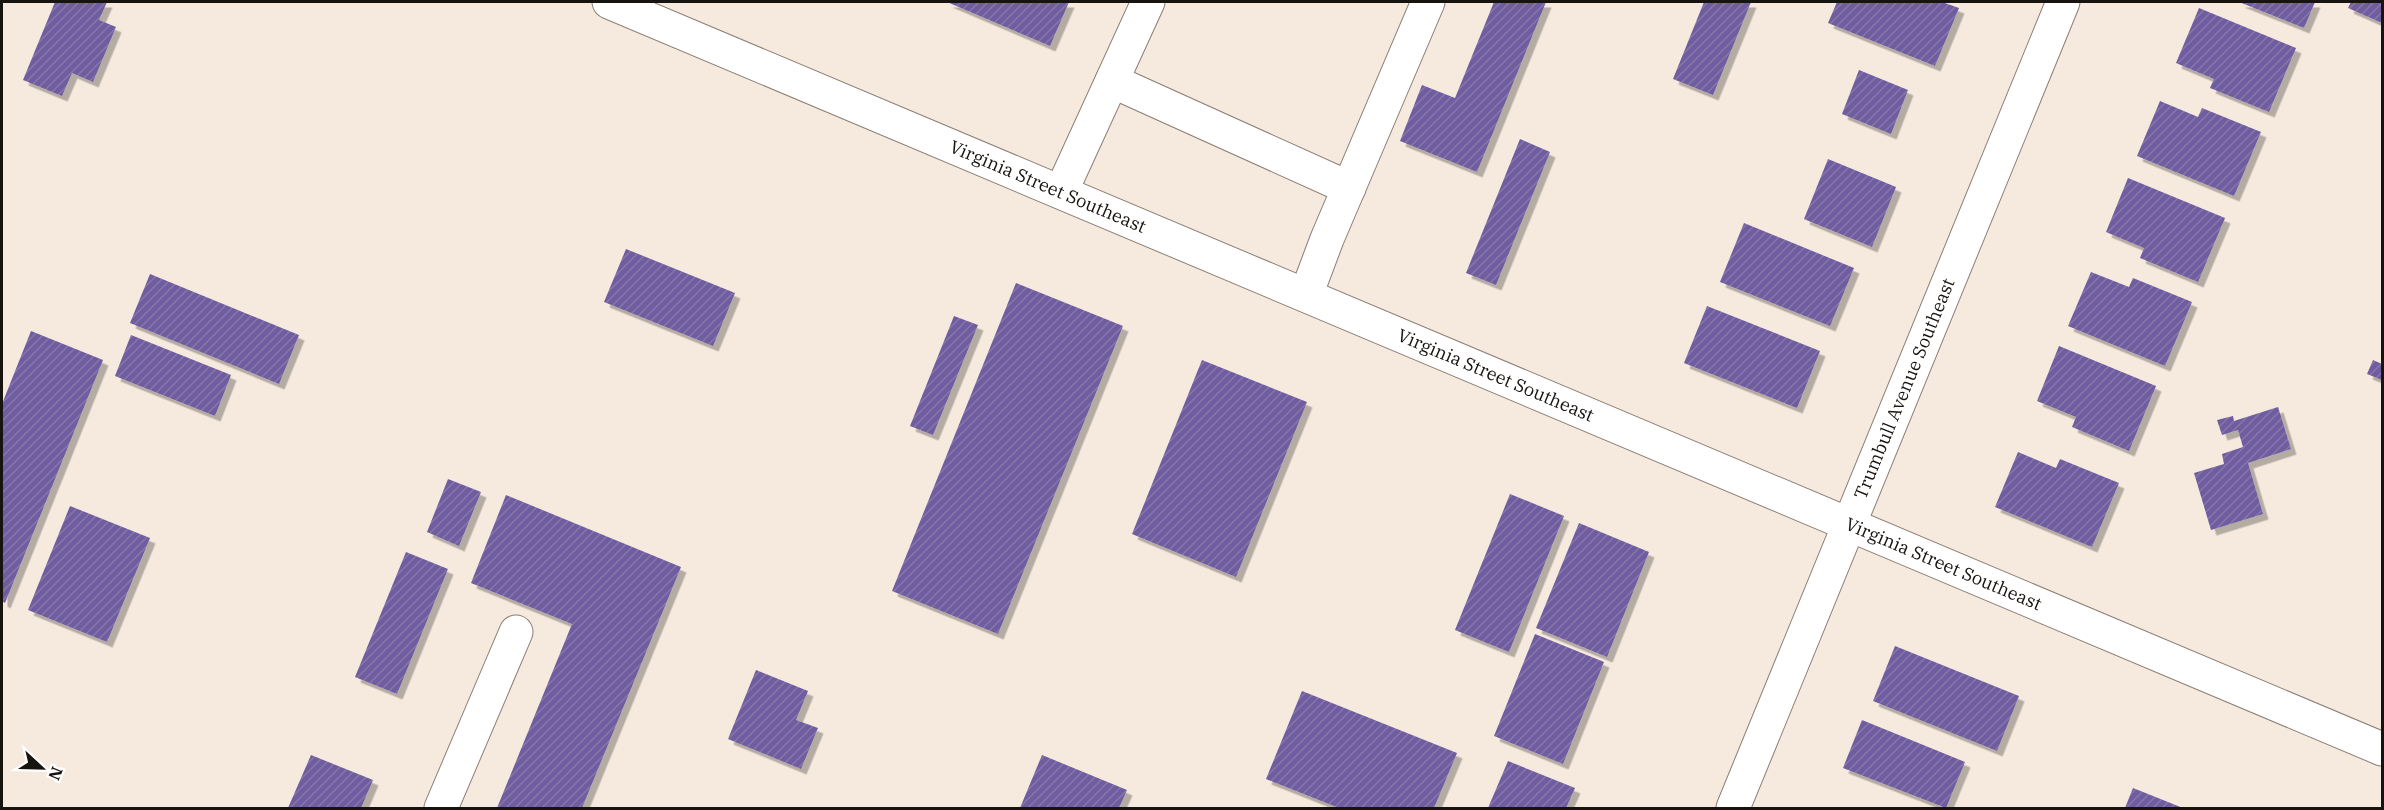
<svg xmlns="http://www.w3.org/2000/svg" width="2384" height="810" viewBox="0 0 2384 810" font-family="'IBM Plex Serif',serif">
<defs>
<pattern id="building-hatch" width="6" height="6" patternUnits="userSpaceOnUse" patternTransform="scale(1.5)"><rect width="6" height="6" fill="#705ba0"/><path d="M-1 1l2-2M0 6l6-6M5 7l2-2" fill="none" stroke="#8677a7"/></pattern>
<filter id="shadow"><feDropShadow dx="5.5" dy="5.5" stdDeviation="0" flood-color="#0004"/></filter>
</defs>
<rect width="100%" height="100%" fill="#f6e9de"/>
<path fill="url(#building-hatch)" filter="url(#shadow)" d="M55,2H107L99,20L116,27L93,82L72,73L62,96L23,80Z
M947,2H1069L1050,46Z
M1494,2H1546L1477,172L1400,141L1422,85L1455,98Z
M1704,2H1751L1713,95L1673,79Z
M1837,2H1942L1959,8L1935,66L1828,23Z
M2239,2H2315L2304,28Z
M2351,2H2382V23L2348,8Z
M2199,8L2296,48L2269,112L2210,88L2214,79L2176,63Z
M1859,70L1908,90L1891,134L1842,114Z
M2160,101L2198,117L2202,108L2261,132L2234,196L2137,156Z
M1520,139L1550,152L1496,285L1466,273Z
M1828,159L1896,187L1872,247L1804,219Z
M2128,178L2225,218L2198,282L2140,258L2144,248L2106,232Z
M1744,223L1854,268L1830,326L1720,282Z
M626,249L735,293L713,346L604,302Z
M2091,272L2129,287L2133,278L2192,302L2165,366L2068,326Z
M150,274L299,335L279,384L130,323Z
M1016,283L1123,326L998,634L892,591Z
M1707,306L1820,351L1797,408L1684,363Z
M954,316L978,325L933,435L910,426Z
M31,331L103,360L5,603L2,601V404Z
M131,335L231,375L215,416L115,376Z
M2059,346L2156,386L2129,451L2072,427L2076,417L2037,401Z
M1202,360L1307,402L1236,577L1132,534Z
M2373,360L2382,364V380L2367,374Z
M2278,407L2291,449L2248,463L2263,514L2211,530L2194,473L2224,464L2222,454L2243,447L2238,430L2222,435L2217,420L2233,416L2234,421Z
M2018,452L2056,468L2060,459L2119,483L2092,547L1995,507Z
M448,479L481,492L459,546L427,532Z
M1510,494L1564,516L1509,652L1455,630Z
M506,495L681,567L582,808H497L572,624L471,583Z
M70,506L150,538L107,642L28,610Z
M1579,523L1649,552L1607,657L1536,628Z
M406,552L448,569L397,694L355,677Z
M1535,634L1604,662L1563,764L1494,736Z
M1895,646L2019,696L1997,751L1873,701Z
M756,670L808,691L796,720L818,728L801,769L728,739Z
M1302,691L1457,753L1434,808H1339L1266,779Z
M1862,720L1965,762L1946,808L1843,768Z
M311,755L373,780L361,808H288Z
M1042,755L1127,790L1119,808H1020Z
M1508,761L1575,788L1566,808H1488Z
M2133,788L2183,808H2125Z"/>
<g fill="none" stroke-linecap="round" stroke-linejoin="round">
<defs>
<g id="minor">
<path id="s1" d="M609,2L2382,749"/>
<path d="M1112,81L1349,188"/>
<path d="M1061,192L1148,2"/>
<path d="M1306,295L1327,239L1428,2"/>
<path d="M441,808L516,632"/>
<path id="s2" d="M1733,808L2063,2"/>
</g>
</defs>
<use href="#minor" stroke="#8b7f75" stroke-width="35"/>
<use href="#minor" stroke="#fff" stroke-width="33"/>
</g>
<g text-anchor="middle" stroke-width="5" stroke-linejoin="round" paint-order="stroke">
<g font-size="18" fill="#17130f" stroke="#fff">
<text dy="6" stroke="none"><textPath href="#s1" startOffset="476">Virginia Street Southeast</textPath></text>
<text dy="6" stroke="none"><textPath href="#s1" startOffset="962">Virginia Street Southeast</textPath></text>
<text dy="6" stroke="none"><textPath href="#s2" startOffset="453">Trumbull Avenue Southeast</textPath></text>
<text dy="6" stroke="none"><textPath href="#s1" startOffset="1448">Virginia Street Southeast</textPath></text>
</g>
</g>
<rect width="2384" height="810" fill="none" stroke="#17130f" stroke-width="6"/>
<g transform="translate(42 768) rotate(112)" stroke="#ffffff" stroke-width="4.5" paint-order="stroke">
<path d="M0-4.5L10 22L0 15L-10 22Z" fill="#17130f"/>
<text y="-9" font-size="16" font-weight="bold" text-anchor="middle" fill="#17130f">N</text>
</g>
</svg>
